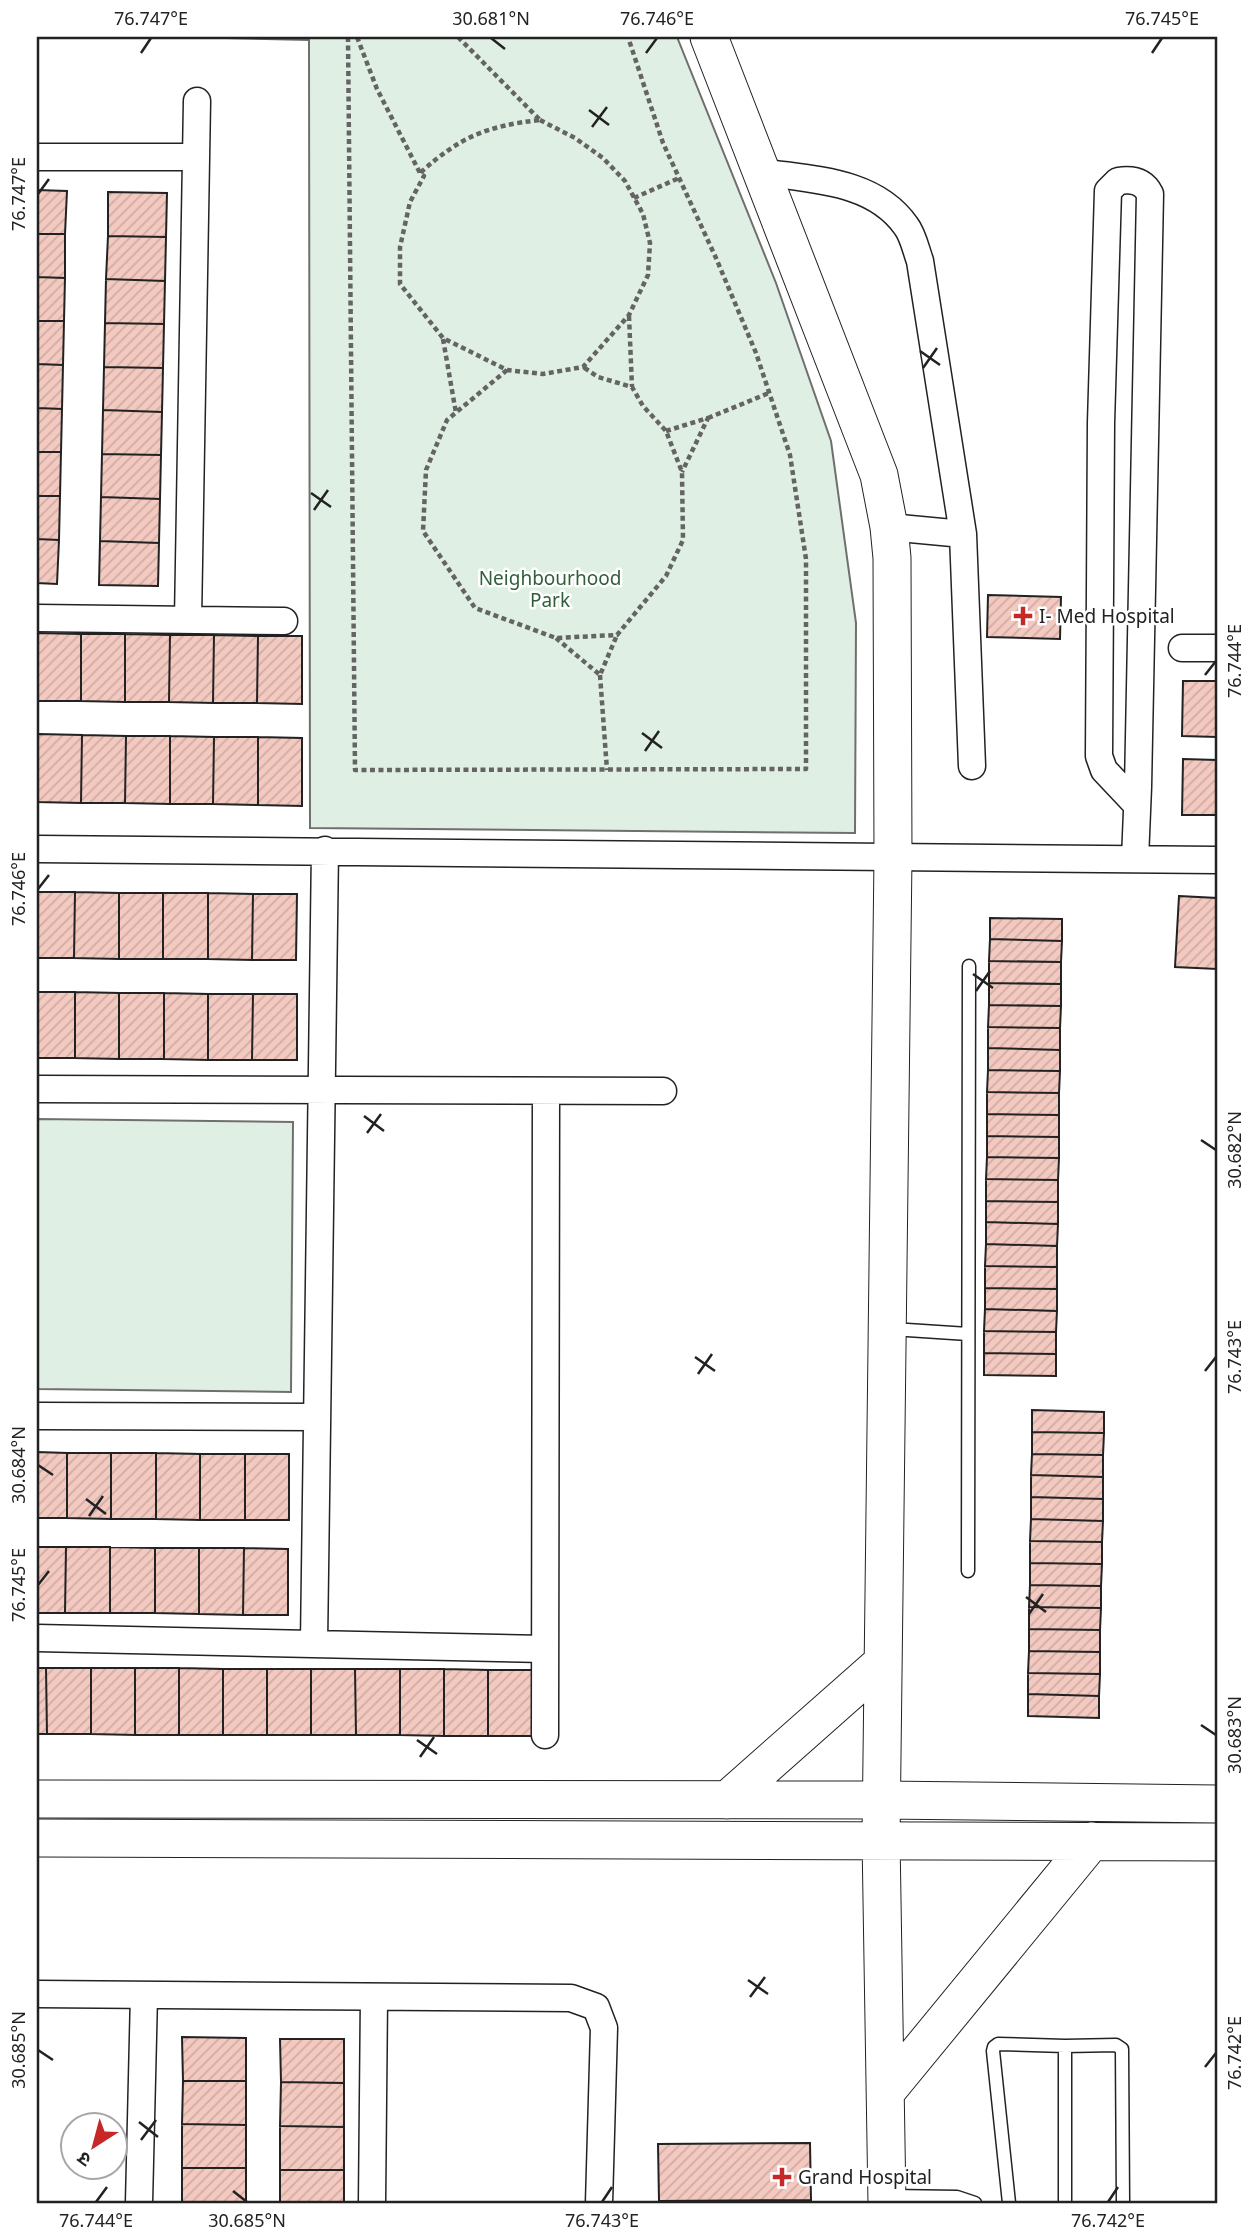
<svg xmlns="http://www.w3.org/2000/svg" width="1254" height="2240" viewBox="0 0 1254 2240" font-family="'Noto Sans','Noto Sans Devanagari',sans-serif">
<defs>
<pattern id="building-hatch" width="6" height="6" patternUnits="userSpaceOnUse" patternTransform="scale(1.75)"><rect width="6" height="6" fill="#f3c9c0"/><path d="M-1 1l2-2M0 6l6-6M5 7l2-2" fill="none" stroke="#d0aca5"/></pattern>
</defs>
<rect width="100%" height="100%" fill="#fff"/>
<path fill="#e0efe3" stroke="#6f6f6f" stroke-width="2" d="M186,37H677L776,283L831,441L856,623L855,833L310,828L309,40Z
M37,1119L293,1122L291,1392L37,1389Z"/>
<path fill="url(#building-hatch)" stroke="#222" stroke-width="2" d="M37,190L67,191L65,234H37Z
M108,192L167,193L166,237L108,236Z
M37,234H65V278L37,277Z
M108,236L166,237L165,281L106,279Z
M37,277L65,278L64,321H37Z
M106,279L165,281L164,324L105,323Z
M37,321H64L63,365L37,364Z
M105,323L164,324L163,368L104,367Z
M37,364L63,365L62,409L37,408Z
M104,367L163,368L162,412L103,410Z
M37,408L62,409L61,452H37Z
M103,410L162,412L161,455L102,454Z
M37,452H61L60,496H37Z
M102,454L161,455L160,499L101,497Z
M37,496H60L59,540L37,539Z
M101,497L160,499L159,543L100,541Z
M37,539L59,540L57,584L37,583Z
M100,541L159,543L158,586L99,585Z
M988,595L1061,597L1060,639L987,637Z
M37,633L81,634V701H37Z
M81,634H125V702L81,701Z
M125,634L170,635L169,702H125Z
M170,635H214L213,703L169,702Z
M214,635L258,636L257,703H213Z
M258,636H302V704L257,703Z
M1183,681H1217V737L1182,736Z
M38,734L82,735L81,803L37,802Z
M82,735L126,736L125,803H81Z
M126,736H170V804L125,803Z
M170,736L214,737L213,804H170Z
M214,737H258V805L213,804Z
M258,737L302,738V806L258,805Z
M1183,759L1217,760V815H1182Z
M37,892H75L74,958H37Z
M75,892L119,893V959L74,958Z
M119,893H163V959H119Z
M163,893H208V959H163Z
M208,893L253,894L252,960L208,959Z
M253,894H297L296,960H252Z
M1179,896L1217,898V969L1175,967Z
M990,918L1062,919V941L990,939Z
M990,939L1062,941L1061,962L989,961Z
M989,961L1061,962V984L989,983Z
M989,983L1061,984V1006L989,1005Z
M37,992H75V1058H37Z
M75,992L119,993V1059L75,1058Z
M119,993H164V1059H119Z
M164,993L208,994V1060L164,1059Z
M208,994H253L252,1060H208Z
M253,994H297V1060H252Z
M989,1005L1061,1006L1060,1028L988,1027Z
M988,1027L1060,1028V1050L988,1048Z
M988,1048L1060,1050V1071L988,1070Z
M988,1070L1060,1071L1059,1093L987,1092Z
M987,1092L1059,1093V1115L987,1114Z
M987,1114L1059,1115V1137L987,1136Z
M987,1136L1059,1137V1158L987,1157Z
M987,1157L1059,1158L1058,1180L986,1179Z
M986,1179L1058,1180V1202L986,1201Z
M986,1201L1058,1202V1224L986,1222Z
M986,1222L1058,1224L1057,1246L986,1244Z
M986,1244L1057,1246V1267L985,1266Z
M985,1266L1057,1267V1289L985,1288Z
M985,1288L1057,1289V1311L985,1309Z
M985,1309L1057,1311L1056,1332L984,1331Z
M984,1331L1056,1332V1354L984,1353Z
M984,1353L1056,1354V1376L984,1375Z
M1032,1410L1104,1412V1433L1032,1432Z
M1032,1432L1104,1433L1103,1455L1032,1454Z
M37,1452L67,1453V1518H37Z
M67,1453H111V1519L67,1518Z
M111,1453H156V1519H111Z
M156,1453L200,1454V1520L156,1519Z
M200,1454H245V1520H200Z
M245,1454H289V1520H245Z
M1032,1454L1103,1455V1477L1031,1475Z
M1031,1475L1103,1477V1499L1031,1497Z
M1031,1497L1103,1499V1521L1031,1519Z
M1031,1519L1103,1521L1102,1542L1030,1541Z
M1030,1541L1102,1542V1564L1030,1563Z
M37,1547H66L65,1613H37Z
M66,1547H110V1613H65Z
M110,1547L155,1548V1613H110Z
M155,1548H199V1614L155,1613Z
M199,1548H244L243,1615L199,1614Z
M244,1548L288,1549V1615H243Z
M1030,1563L1102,1564L1101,1586L1030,1585Z
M1030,1585L1101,1586V1608L1029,1607Z
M1029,1607L1101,1608L1100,1630L1029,1629Z
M1029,1629L1100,1630V1652L1029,1651Z
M1029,1651L1100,1652V1674L1028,1673Z
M37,1668H46L47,1734H37Z
M46,1668H91V1734H47Z
M91,1668H135V1735L91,1734Z
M135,1668H179V1735H135Z
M179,1668L223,1669V1735H179Z
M223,1669H267V1735H223Z
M267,1669H311V1735H267Z
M311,1669H355L356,1735H311Z
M355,1669H400V1735H356Z
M400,1669H444V1736L400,1735Z
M444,1669L488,1670V1736H444Z
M488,1670H532V1736H488Z
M1028,1673L1100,1674L1099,1696L1028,1694Z
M1028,1694L1099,1696V1718L1028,1716Z
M182,2037L246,2038V2081H183Z
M280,2039H344V2083L281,2082Z
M183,2081H246V2125L182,2124Z
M281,2082L344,2083V2127L280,2126Z
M182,2124L246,2125V2168H182Z
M280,2126L344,2127V2170H280Z
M810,2143L811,2200L659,2201L658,2144Z
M182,2168H246V2203H182Z
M280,2170H344V2203H280Z"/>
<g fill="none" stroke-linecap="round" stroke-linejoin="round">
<defs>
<path id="lane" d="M892,1329L968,1334
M968,1571L969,966
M1065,2046L1116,2045L1122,2049L1123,2203
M891,2196L957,2197L975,2203
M1009,2203L993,2051L994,2047L998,2044L1065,2046V2203"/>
<path id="street" d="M37,157H195
M762,172C812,180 874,180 906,226C913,235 916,250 920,261L963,534L972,766
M889,527L963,534
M37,618L284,621
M188,620L197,101
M1182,648H1217
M37,849L1217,860
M1135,859L1138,787L1150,194C1143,180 1131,179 1118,181L1108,191L1101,423L1099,756L1104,770L1137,805
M37,1089L663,1091
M37,1416L316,1417
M37,1638L545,1649
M314,1643L325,850
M545,1735L546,1091
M37,1994L571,1998L596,2007L604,2028L599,2203
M139,2203L144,1995
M372,2203L374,1997"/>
<path id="secondary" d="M709,37L879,475L889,527L892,558L893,857L881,1839L887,2203
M37,1799L882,1800L1217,1804
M727,1800L883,1662
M37,1838L1217,1842
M886,2092L1092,1841"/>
</defs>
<use href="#lane" stroke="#222" stroke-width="15"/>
<use href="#street" stroke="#222" stroke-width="29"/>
<use href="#secondary" stroke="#222" stroke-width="39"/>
<path stroke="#646464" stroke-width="4.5" stroke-dasharray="5 3.5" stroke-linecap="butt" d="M348,37L355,770L806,769V559L790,455L756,353L716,258L663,143L628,37
M357,37L377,89L420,173
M458,37L540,120
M540,120L575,138L603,158L625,181L643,214L650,243L648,275L629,315L583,367L543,374L507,370L443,338L400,284V247L410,202L424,176L420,173C460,137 486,126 540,120Z
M634,198L679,178
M629,316L632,387
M443,339L456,413
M507,370L447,420L426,470L423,531L475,608L556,638L617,635L666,576L683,540L682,472L666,431L643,406L632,387L598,377L583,367
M708,418L769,393
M666,431L708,418L682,472
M556,638L600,675L617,635
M600,675L607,770"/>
<use href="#lane" stroke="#fff" stroke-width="12"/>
<use href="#street" stroke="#fff" stroke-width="26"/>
<use href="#secondary" stroke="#fff" stroke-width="37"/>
</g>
<path fill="none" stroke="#222" stroke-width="2.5" d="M491,38L505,49M141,53L151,38M646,53L657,38M1152,53L1162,38M589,110L609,125M592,127L607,107M38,194L49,179M920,351L940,365M923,368L937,348M311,493L331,507M314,510L328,490M1205,675L1216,661M642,733L662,748M645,751L659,731M38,889L49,875M973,974L993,988M976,991L990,971M364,1116L384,1131M367,1133L381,1114M1201,1140L1216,1150M695,1357L715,1371M1205,1371L1216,1357M698,1374L712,1354M38,1465L53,1475M86,1499L106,1514M89,1516L103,1496M38,1585L49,1571M1026,1597L1046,1612M1029,1614L1043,1594M1201,1725L1216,1735M417,1740L437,1754M420,1757L434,1737M748,1980L768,1994M750,1997L765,1977M38,2050L53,2060M1205,2067L1216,2053M139,2122L158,2137M141,2140L156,2120M233,2191L247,2202M96,2202L107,2187M602,2202L612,2187M1108,2202L1118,2187"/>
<g fill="#c62828" stroke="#fff" stroke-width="2.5">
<path d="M1019.5 605.5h7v7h7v7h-7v7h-7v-7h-7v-7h7z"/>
<path d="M778.5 2166.5h7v7h7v7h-7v7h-7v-7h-7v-7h7z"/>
</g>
<g text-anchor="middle" stroke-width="5" stroke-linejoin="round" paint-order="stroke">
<g font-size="19" fill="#2f5e38" stroke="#fff">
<text x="550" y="585">Neighbourhood<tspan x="550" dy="22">Park</tspan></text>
</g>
<g font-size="19" fill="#222" stroke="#fff" text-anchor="start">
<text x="1039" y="623">I- Med Hospital</text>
<text x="798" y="2184">Grand Hospital</text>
</g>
</g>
<rect width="1254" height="2240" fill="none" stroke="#ffffff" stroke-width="77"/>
<g transform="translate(94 2146) rotate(216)"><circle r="33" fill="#ffffff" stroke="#a7a7a7" stroke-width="2"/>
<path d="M0-5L12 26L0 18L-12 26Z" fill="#c62828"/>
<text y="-10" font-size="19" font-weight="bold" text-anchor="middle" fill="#222222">उ</text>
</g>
<rect x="38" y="38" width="1178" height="2164" fill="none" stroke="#222" stroke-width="2.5"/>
<g font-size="18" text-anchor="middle" fill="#222">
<text x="151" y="25">76.747°E</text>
<text x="491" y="25">30.681°N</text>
<text x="657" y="25">76.746°E</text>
<text x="1162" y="25">76.745°E</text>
<text transform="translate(19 194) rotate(-90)" y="6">76.747°E</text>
<text transform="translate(1235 661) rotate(-90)" y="6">76.744°E</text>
<text transform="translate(19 889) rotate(-90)" y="6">76.746°E</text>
<text transform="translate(1235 1150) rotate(-90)" y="6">30.682°N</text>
<text transform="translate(1235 1357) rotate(-90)" y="6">76.743°E</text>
<text transform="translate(19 1465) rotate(-90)" y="6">30.684°N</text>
<text transform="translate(19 1585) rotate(-90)" y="6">76.745°E</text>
<text transform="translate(1235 1735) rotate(-90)" y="6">30.683°N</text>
<text transform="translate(19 2050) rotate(-90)" y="6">30.685°N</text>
<text transform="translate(1235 2053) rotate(-90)" y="6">76.742°E</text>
<text x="96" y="2227">76.744°E</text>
<text x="247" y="2227">30.685°N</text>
<text x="602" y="2227">76.743°E</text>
<text x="1108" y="2227">76.742°E</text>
</g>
</svg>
